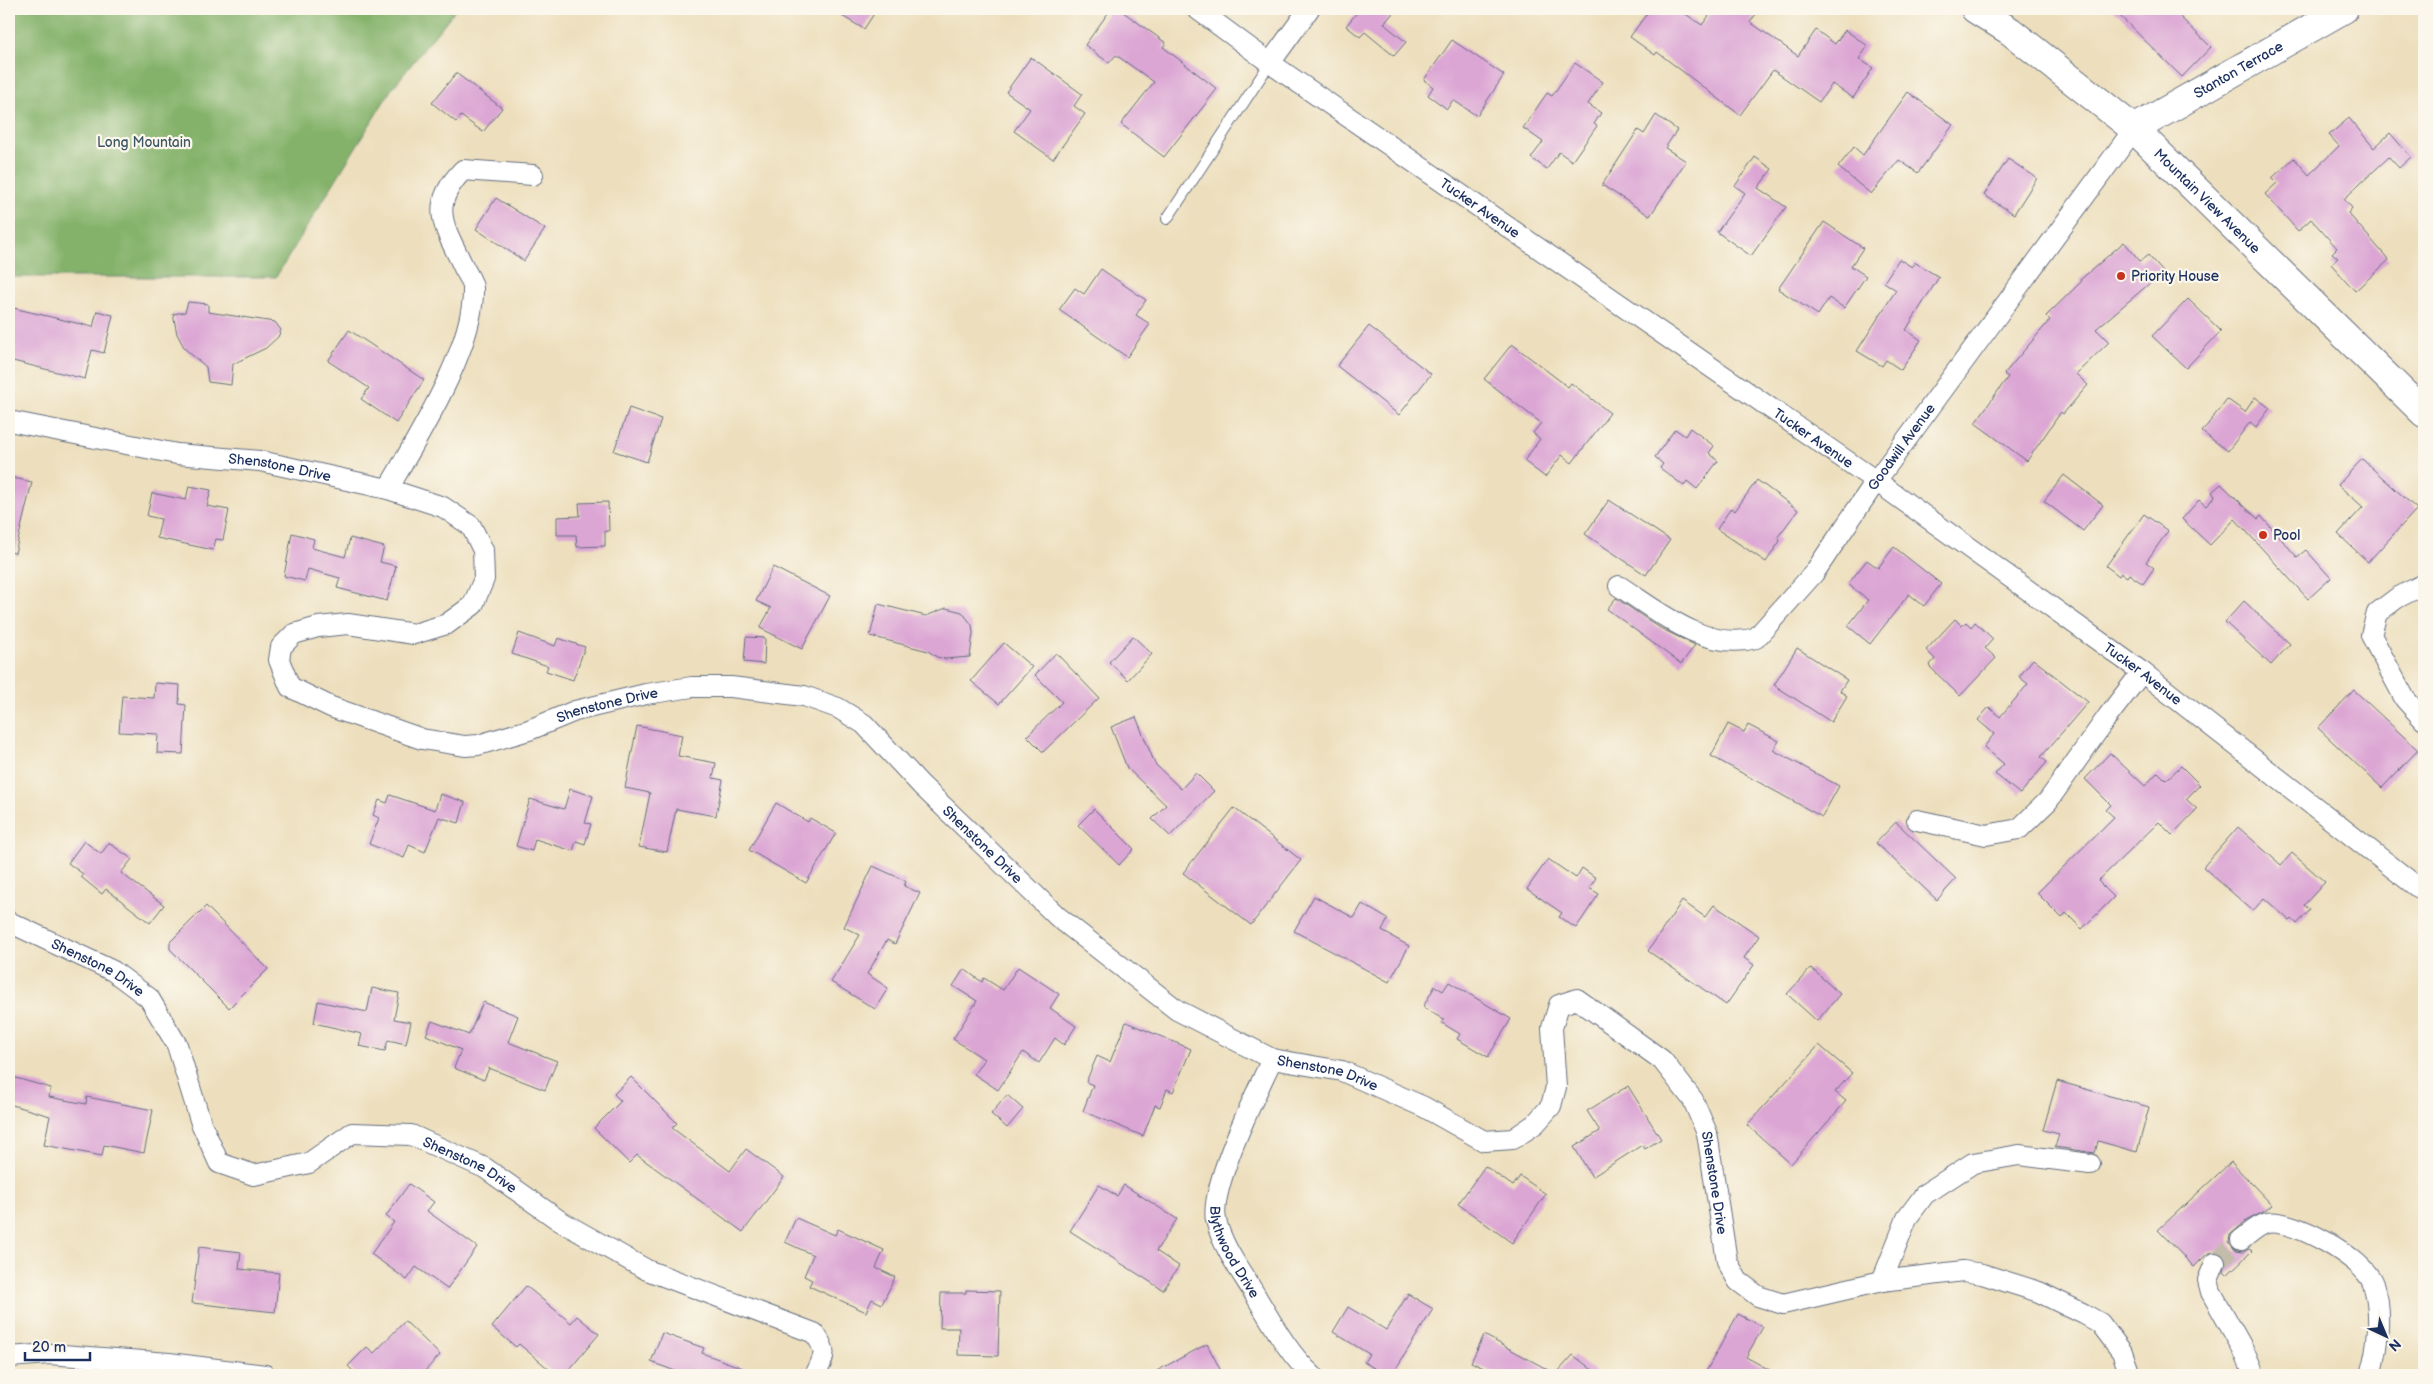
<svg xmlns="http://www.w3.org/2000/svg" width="2433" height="1384" viewBox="0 0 2433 1384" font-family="'Balsamiq Sans',sans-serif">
<rect width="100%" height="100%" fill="#fbf7ec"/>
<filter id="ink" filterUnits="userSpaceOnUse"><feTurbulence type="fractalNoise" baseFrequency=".02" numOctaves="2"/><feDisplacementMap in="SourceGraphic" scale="10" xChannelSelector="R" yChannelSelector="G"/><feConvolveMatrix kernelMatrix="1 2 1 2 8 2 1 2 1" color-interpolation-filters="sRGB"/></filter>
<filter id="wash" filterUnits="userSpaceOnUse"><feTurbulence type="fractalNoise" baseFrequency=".0096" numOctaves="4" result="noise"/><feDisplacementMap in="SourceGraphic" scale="20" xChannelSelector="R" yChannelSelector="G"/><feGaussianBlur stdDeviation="1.12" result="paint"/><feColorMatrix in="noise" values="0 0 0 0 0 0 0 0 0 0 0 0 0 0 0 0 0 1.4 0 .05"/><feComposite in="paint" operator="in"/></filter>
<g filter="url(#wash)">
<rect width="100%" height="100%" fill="#eddfbd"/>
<path fill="#84b26b" stroke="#507064" d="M9,9H456L391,90L276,277H9Z"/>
<g id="blocks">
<path fill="#dba5d4" d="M830,9H877L864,29Z
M1111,9H1119L1166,43L1163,47L1217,89L1164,157L1121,124L1154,82L1116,55L1109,63L1085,45Z
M1360,9H1396L1384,24L1406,42L1394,56L1365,32L1360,37L1346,26Z
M1650,9H1678L1702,25L1714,9H1760L1750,22L1798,56L1816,30L1835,44L1845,30L1868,46L1859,59L1873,68L1853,98L1832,84L1819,102L1773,70L1740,115L1657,52L1655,55L1630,37Z
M2113,9H2172L2211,47L2182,77Z
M1452,40L1504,75L1477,116L1453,100L1447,109L1428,95L1433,87L1424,80Z
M1031,57L1082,94L1074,106L1085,114L1053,159L1014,131L1030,109L1006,92Z
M1575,63L1603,82L1588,104L1601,113L1594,124L1597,126L1572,161L1559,152L1547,169L1531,158L1543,142L1523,128L1547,93L1552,96Z
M456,73L502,108L483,132L461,116L456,122L432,103Z
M1908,92L1953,125L1918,173L1899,160L1871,194L1838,167L1854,147L1863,155Z
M1656,115L1677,130L1665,148L1686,161L1650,216L1602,185L1638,130L1644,134Z
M2349,118L2374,148L2390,133L2411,157L2399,168L2389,157L2344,199L2352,208L2348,213L2389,260L2355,291L2331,264L2338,258L2332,253L2337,248L2311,219L2298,231L2265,194L2277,183L2272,178L2294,158L2309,175L2339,146L2329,135Z
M1755,157L1772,169L1758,188L1786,207L1751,256L1717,232L1745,193L1735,186Z
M2008,159L2037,178L2014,214L1984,195Z
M496,198L545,229L524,261L476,229Z
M1824,222L1863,248L1851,266L1866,276L1844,308L1829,298L1818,315L1778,289Z
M2124,242L2140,261L2148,255L2163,272L2096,329L2109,342L2076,374L2088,385L2063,414L2061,412L2027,461L1975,423L2008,377L2004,374L2050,320L2046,316L2081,282L2080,280Z
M1899,259L1912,267L1914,262L1939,277L1906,330L1921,340L1901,370L1886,360L1882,366L1857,351L1896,290L1884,282Z
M1101,269L1146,300L1136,315L1150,324L1127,357L1059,310L1075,288L1084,294Z
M2188,299L2221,331L2186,368L2152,336Z
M188,302L208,304V312L275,322L281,330L278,337L266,348L233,364L231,385L208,382L206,367L185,349L177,334L173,314L185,312Z
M9,307L93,327L97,311L113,315L104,353L92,350L85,379L9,360Z
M1369,326L1431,374L1399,415L1337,366Z
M349,330L424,380L396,423L361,399L369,388L328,361Z
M1512,344L1568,387L1571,383L1610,413L1572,463L1562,455L1545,477L1524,461L1540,439L1533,433L1541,423L1484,379Z
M2255,397L2270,408L2256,427L2250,422L2228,451L2202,432L2227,399L2245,412Z
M629,408L661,419L647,462L614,451Z
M1690,428L1714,446L1709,453L1718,461L1697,489L1687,481L1684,486L1660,468L1663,464L1655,457L1675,429L1685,436Z
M2362,459L2417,509L2368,562L2338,534L2363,507L2338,485Z
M2064,475L2103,505L2083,531L2044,501Z
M9,477L32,482L15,553L9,552Z
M1757,480L1798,510L1777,538L1780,541L1766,562L1717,529L1731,508L1735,511Z
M2221,484L2258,519L2261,516L2297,557L2306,550L2331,578L2308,599L2235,519L2210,545L2182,519L2199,500L2206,506L2215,496L2212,492Z
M189,486L211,490L207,506L229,510L223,540L216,539L213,550L157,538L161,519L147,516L152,493L186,500Z
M1609,500L1670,540L1646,575L1585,534Z
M608,502L609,531H605V546L577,547L576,535H557V517L580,516L579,503Z
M2144,514L2168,531L2146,562L2154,568L2143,584L2129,574L2127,577L2121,573L2119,576L2106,566Z
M292,533L314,539L312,548L345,557L350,538L384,547L380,562L396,566L387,601L337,588L340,578L308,569L305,581L284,576Z
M1894,547L1941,584L1924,606L1909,594L1870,644L1848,626L1868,600L1848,584L1867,560L1878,568Z
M773,567L830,596L802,649L760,628L771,608L756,601Z
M1616,598L1660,628L1695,645L1681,664L1607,609Z
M2244,601L2290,644L2271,665L2225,622Z
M878,604L926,616L946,608L962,612L972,625L973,633L970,657L945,659L937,657L928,651L870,636Z
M1955,619L1962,626L1966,622L1971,627L1975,622L1993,639L1985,648L1996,658L1960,696L1929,666L1935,659L1926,650Z
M519,633L555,646L558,638L585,647L573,680L546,671L548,666L512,654Z
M1133,636L1152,654L1128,680L1109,662Z
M746,637L765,638L764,664L744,662Z
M1004,643L1032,667L999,704L971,681Z
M1797,648L1847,680L1840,691L1847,696L1831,722L1774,685Z
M1056,653L1099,698L1043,752L1027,736L1062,702L1035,675Z
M2033,659L2088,702L2041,757L2047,762L2020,794L1995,774L2004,764L1984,747L1994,734L1978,720L1989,707L2000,717L2028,684L2019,677Z
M155,683L180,685L179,704L186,705L183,754L157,753L158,734L119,732L122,696L154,698Z
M2354,690L2418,750L2382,788L2318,728Z
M1136,717L1155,764L1181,789L1196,773L1214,791L1170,836L1152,819L1166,805L1127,768L1111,727Z
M1728,724L1744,732L1748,725L1779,741L1773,750L1839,786L1822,817L1711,756Z
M637,726L682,735L678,756L716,763L713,778L723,780L716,816L676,809L667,852L639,847L650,793L625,788Z
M2110,753L2145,786L2158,772L2166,780L2181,766L2200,785L2186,799L2197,809L2172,835L2159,822L2098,881L2114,897L2082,929L2066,913L2062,918L2037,893L2114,817L2106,810L2111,805L2085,779Z
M570,789L593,796L585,823L591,824L585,844L576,841L573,851L535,839L532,851L516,846L530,799L564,809Z
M440,794L465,802L459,823L439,817L425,852L409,845L404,858L369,844L379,818L373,815L379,800L387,803L390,795L435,810Z
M776,803L808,822L810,818L836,833L806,883L749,850Z
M1234,808L1301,860L1251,925L1183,873Z
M1094,809L1134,849L1119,865L1078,825Z
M1896,822L1956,879L1937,900L1876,843Z
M2238,827L2281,865L2292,853L2325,882L2304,905L2310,910L2297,924L2292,919L2290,921L2264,898L2253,911L2203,867Z
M84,841L101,854L109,843L132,859L121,873L164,905L150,923L106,889L102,894L81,877L83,874L68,863Z
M1548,859L1576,878L1582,868L1596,878L1589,888L1599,894L1576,928L1559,917L1562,913L1527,889Z
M873,866L906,881L904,886L920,893L895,944L887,940L867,974L888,988L875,1009L831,982L860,935L844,927Z
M1314,896L1354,918L1362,904L1388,919L1382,931L1409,946L1389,982L1294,931Z
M1682,901L1705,917L1714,905L1759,936L1744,958L1754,965L1726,1005L1648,951Z
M206,906L268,969L229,1008L170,949V942Z
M1018,967L1059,994L1050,1008L1076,1026L1064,1045L1055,1038L1039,1063L1023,1052L998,1090L974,1074L984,1059L953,1039L977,1001L953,986L964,969L982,982L984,978L1003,990Z
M1811,968L1840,994L1817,1021L1787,994Z
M1449,982L1511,1019L1488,1057L1457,1039L1460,1034L1442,1023L1444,1020L1423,1007L1435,986L1443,991Z
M372,988L399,993L394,1019L411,1022L406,1044L388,1040L385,1051L359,1046L362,1034L314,1023L318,1001L367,1012Z
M483,1002L518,1016L508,1042L557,1061L545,1090L489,1068L484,1080L454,1068L461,1050L426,1035L432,1021L469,1035Z
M1126,1022L1191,1049L1173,1092L1167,1089L1160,1107L1155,1105L1143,1136L1083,1111L1093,1085L1086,1082L1097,1056L1110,1062Z
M1819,1045L1852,1073L1835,1092L1846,1101L1791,1164L1747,1125Z
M9,1076L51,1088L49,1097L86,1104L87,1097L153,1110L144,1153L104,1145L102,1156L44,1145L50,1116L9,1104Z
M631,1077L677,1123L672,1128L730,1171L746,1149L784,1177L743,1232L637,1155L629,1163L594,1128L621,1101L614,1094Z
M2057,1081L2149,1107L2137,1152L2098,1141L2095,1153L2055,1147L2059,1134L2043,1130Z
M1628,1086L1661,1139L1645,1149L1642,1145L1592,1177L1574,1147L1600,1131L1587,1111Z
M1007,1095L1023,1109L1007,1128L991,1114Z
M2231,1162L2272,1205L2265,1211L2246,1221L2230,1235L2229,1242L2236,1251L2243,1252L2249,1249L2252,1251L2227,1275L2224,1272L2227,1261L2220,1252L2208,1253L2194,1267L2158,1230Z
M1485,1166L1513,1186L1520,1176L1546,1194L1512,1243L1458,1204Z
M409,1184L434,1202L427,1211L477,1247L447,1289L416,1267L407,1280L371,1254L394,1222L386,1216Z
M1099,1185L1117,1196L1124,1185L1177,1219L1156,1251L1179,1266L1163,1290L1070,1231Z
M796,1218L835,1235L838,1229L884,1250L876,1268L895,1277L882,1304L872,1299L866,1312L809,1286L812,1280L804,1276L813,1255L785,1242Z
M199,1247L241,1252L239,1269L279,1273L275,1312L192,1303Z
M526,1286L571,1323L577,1316L599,1334L565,1375H556L519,1344L516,1347L492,1327Z
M966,1290L1000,1291L998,1356L958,1355L959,1328H940L941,1293H966Z
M1408,1294L1433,1309L1392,1375H1385L1364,1362L1369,1354L1333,1332L1348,1307L1386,1330Z
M1738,1314L1763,1327L1746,1357L1779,1375H1704Z
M405,1321L440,1355L421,1375H357L348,1366L367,1347L374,1353Z
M662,1333L704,1348L702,1353L756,1373V1375H686L651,1362Z
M1484,1335L1556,1374L1573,1355L1599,1375H1498L1471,1362Z
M1207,1344L1223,1375H1149Z"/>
</g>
</g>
<g filter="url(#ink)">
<use href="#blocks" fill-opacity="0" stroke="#646d7f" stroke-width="1"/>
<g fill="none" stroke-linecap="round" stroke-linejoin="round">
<path stroke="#c3bcaa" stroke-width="20" stroke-dasharray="20 10" stroke-linecap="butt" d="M2215,1263L2241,1240"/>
<defs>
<path id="service" d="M1167,219L1270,63"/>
<g id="minor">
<path id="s1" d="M1197,9L1270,63L1876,481L2142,672L2416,886L2424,890"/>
<path d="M1270,63L1309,9"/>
<path id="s2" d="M9,421L177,454L260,461L388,489L443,507L471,526L483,550L484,579L473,605L447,624L414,634L348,624L318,627L294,634L281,647L279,660L290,687L331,707L422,739L465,746L478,745L529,730L575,711L646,694L692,687H731L804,696L838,708L864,724L921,785L1058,917L1177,1010L1272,1059L1342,1071L1424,1107L1484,1141L1513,1139L1535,1124L1551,1106L1556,1087L1552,1028L1559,1005L1577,999L1662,1060L1693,1100L1707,1133L1727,1261L1738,1281L1758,1296L1783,1304L1882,1281L1963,1271L1982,1274L2039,1292L2084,1314L2100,1323L2122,1352L2128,1369L2127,1375"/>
<path d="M388,489C417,438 475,347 473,288C473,282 467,274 464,268C445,227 427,207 463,170L533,175"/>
<path d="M2424,584L2397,598L2377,613L2371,635L2405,699L2424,720"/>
<path id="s3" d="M1619,586C1659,612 1706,652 1756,638L1814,573L1876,481L2134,129"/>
<path d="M1917,820L1986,835L2019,829L2048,801L2108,716L2142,672"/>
<path id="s4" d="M9,922L113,971L149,998L177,1045L201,1123L219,1163L254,1175L309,1163L352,1133L411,1135L485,1168L560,1221L647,1270L814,1333C828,1351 825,1356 815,1375"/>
<path id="s5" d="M1272,1059C1257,1092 1209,1187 1216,1220C1222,1247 1243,1274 1257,1298C1272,1323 1290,1356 1312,1375"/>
<path d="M2241,1240C2248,1235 2258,1225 2267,1223C2292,1218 2364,1258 2373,1284C2382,1312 2378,1348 2370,1375"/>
<path d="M2215,1263L2208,1280L2211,1292L2243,1349L2254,1375"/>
<path d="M1882,1281L1907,1218L1925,1194L1973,1163L2019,1155L2090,1164"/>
<path d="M9,1357L49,1354L169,1363L265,1375"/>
</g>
<g id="secondary">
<path id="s6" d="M1975,9L2010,31L2134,129L2424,413"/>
<path id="s7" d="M2134,129L2344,9"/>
</g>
</defs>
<use href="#service" stroke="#646d7f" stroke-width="12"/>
<use href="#minor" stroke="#646d7f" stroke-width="22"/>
<use href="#secondary" stroke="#646d7f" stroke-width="30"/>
<use href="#service" stroke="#fff" stroke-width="10"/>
<use href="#minor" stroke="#fff" stroke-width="20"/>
<use href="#secondary" stroke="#fff" stroke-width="28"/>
</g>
</g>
<g fill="#c8321e" stroke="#fbf7ec" stroke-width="2">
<circle cx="2121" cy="276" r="5"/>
<circle cx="2263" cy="535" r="5"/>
</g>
<g text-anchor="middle" stroke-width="4.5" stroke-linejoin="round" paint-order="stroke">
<g font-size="14" fill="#1b2f5e" stroke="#fbf7ec">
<text dy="5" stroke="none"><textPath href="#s7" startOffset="120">Stanton Terrace</textPath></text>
<text dy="5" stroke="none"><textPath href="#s6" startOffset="302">Mountain View Avenue</textPath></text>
<text dy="5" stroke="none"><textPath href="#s1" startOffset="346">Tucker Avenue</textPath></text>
<text dy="5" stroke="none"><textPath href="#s1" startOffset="751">Tucker Avenue</textPath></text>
<text dy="5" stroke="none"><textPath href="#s3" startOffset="392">Goodwill Avenue</textPath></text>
<text dy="5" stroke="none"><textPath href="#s2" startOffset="275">Shenstone Drive</textPath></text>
<text dy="5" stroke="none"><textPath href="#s1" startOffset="1156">Tucker Avenue</textPath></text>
<text dy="5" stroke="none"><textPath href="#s2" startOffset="1145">Shenstone Drive</textPath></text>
<text dy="5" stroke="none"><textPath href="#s2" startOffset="1580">Shenstone Drive</textPath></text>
<text dy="5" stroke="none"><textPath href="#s4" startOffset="100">Shenstone Drive</textPath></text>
<text dy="5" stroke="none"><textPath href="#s2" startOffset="2000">Shenstone Drive</textPath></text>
<text dy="5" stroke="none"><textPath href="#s4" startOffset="611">Shenstone Drive</textPath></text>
<text dy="5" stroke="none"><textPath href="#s2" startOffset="2615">Shenstone Drive</textPath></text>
<text dy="5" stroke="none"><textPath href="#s5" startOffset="208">Blythwood Drive</textPath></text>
</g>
<g font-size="14" fill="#3e5765" stroke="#fbf7ec">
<text x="144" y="147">Long Mountain</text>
</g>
<g font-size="14" fill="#1b2f5e" stroke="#fbf7ec" text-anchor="start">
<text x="2131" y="281">Priority House</text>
<text x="2273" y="540">Pool</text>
</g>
</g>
<rect width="2433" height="1384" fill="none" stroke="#fbf7ec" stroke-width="30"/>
<g transform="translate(2386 1336) rotate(136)" stroke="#fbf7ec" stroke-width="4" paint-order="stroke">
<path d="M0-4L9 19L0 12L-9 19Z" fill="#1b2f5e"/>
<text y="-8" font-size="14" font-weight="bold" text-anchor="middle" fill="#1b2f5e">N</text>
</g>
<path d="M25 1352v8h65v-8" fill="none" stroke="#1b2f5e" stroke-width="2.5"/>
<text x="32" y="1352" font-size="15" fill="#1b2f5e" stroke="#fbf7ec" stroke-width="4" paint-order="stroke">20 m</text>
</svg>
